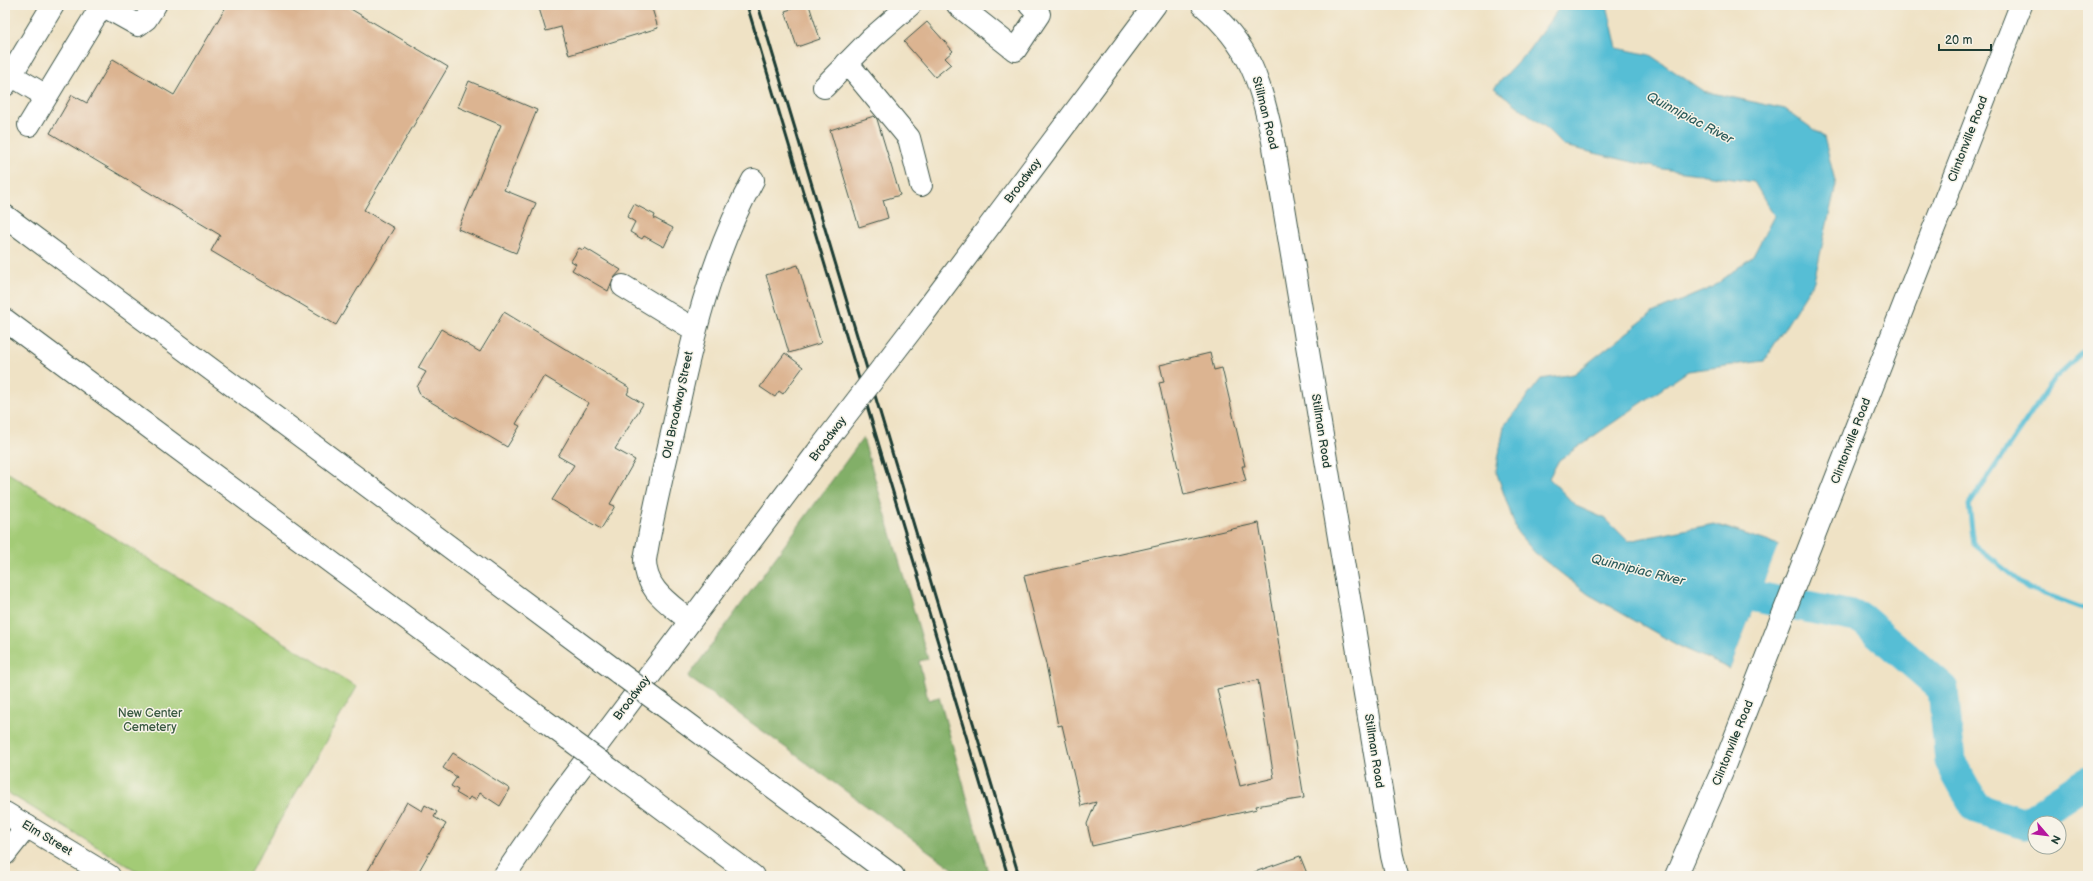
<svg xmlns="http://www.w3.org/2000/svg" width="2093" height="881" viewBox="0 0 2093 881" font-family="'Balsamiq Sans',sans-serif">
<style>
.green{fill:#a3cb76;stroke:#618455}
.forest{fill:#82af67;stroke:#50764e}
.water{fill:#57bed5;stroke:#3b7e84}
.pier{fill:#efe2c5}
.lines{fill:none;stroke-linecap:round;stroke-linejoin:round}
.stream{stroke:#57bed5;stroke-width:5}
.river{stroke:#57bed5;stroke-width:31}
.building{fill:#dcb491;fill-rule:evenodd}
.minor-casing{stroke:#3e564a;stroke-width:24}
.major-casing{stroke:#3e564a;stroke-width:24}
.highway-casing{stroke:#3e564a;stroke-width:24}
.minor{stroke:#fff;stroke-width:22}
.major{stroke:#fff;stroke-width:22}
.highway{stroke:#fff;stroke-width:22}
.rail{stroke:#1f3d34;stroke-width:3}
.major-bridge-casing{stroke:#3e564a;stroke-width:24;stroke-linecap:butt}
.highway-bridge-casing{stroke:#3e564a;stroke-width:24;stroke-linecap:butt}
.major-bridge{stroke:#fff;stroke-width:22}
.highway-bridge{stroke:#fff;stroke-width:22}
.labels{text-anchor:middle;dominant-baseline:central;stroke-width:3;stroke-linejoin:round;paint-order:stroke}
.street-label{font-size:12px;fill:#1f3d34;stroke:#f7f3e8}
.park-label{font-size:12px;fill:#395941;stroke:#f7f3e8}
.water-label{font-size:13px;font-style:italic;fill:#2d5d5c;stroke:#f7f3e8}
</style>
<rect width="100%" height="100%" fill="#f7f3e8"/>
<filter id="ink" filterUnits="userSpaceOnUse"><feTurbulence type="fractalNoise" baseFrequency=".025" numOctaves="2"/><feDisplacementMap in="SourceGraphic" scale="8" xChannelSelector="R" yChannelSelector="G"/><feConvolveMatrix kernelMatrix="1 2 1 2 8 2 1 2 1" color-interpolation-filters="sRGB"/></filter>
<filter id="wash" filterUnits="userSpaceOnUse"><feTurbulence type="fractalNoise" baseFrequency=".012" numOctaves="4" result="noise"/><feDisplacementMap in="SourceGraphic" scale="16" xChannelSelector="R" yChannelSelector="G"/><feGaussianBlur stdDeviation="0.9" result="paint"/><feColorMatrix in="noise" values="0 0 0 0 0 0 0 0 0 0 0 0 0 0 0 0 0 1.4 0 .05"/><feComposite in="paint" operator="in"/></filter>
<g filter="url(#wash)">
<rect width="100%" height="100%" fill="#efe2c5"/>
<polygon class="green" points="5,471 357,687 248,876 145,876 5,791"/>
<polygon class="forest" points="863,438 928,659 919,661 928,700 939,697 989,876 963,876 688,677"/>
<polygon class="water" points="1561,5 1607,5 1617,48 1650,55 1703,91 1785,109 1824,137 1836,185 1814,281 1764,361 1688,371 1559,460 1549,478 1576,506 1606,519 1628,541 1714,524 1779,545 1730,669 1679,646 1588,594 1536,554 1517,532 1496,471 1504,426 1541,379 1574,374 1652,313 1713,287 1753,256 1774,216 1754,182 1663,169 1564,146 1544,126 1494,88 1528,51"/>
<polygon class="pier" points="1779,543 1780,546 1732,670 1729,671"/>
<g class="lines">
<polyline class="stream" points="2088,347 2054,379 1969,505 1974,545 2028,588 2088,610"/>
<polyline class="river" points="1717,589 1861,618 1943,689 1950,761 1976,808 2024,824 2088,781"/>
</g>
<g id="blocks">
<g class="building">
<polygon points="227,5 344,5 448,67 364,210 394,228 336,325 211,251 220,235 50,133 72,95 87,103 113,59 174,95"/>
<polygon points="538,5 651,5 658,28 569,55 561,27 546,31"/>
<polygon points="804,5 809,5 820,39 797,47 785,11"/>
<polygon points="927,22 953,51 945,58 951,64 935,77 904,42"/>
<polygon points="469,81 537,110 504,190 536,203 516,253 458,229 501,125 458,107"/>
<polygon points="874,116 877,119 900,195 883,200 888,218 859,227 830,130"/>
<polygon points="634,204 655,215 654,218 673,228 664,247 644,236 642,239 630,232 635,222 627,217"/>
<polygon points="579,248 583,250 585,248 621,270 613,279 608,291 572,270 576,264 571,261"/>
<polygon points="798,265 821,343 789,353 766,275"/>
<polygon points="504,312 630,388 627,394 643,404 615,449 635,460 610,504 615,506 601,529 552,500 574,465 558,456 589,403 544,376 516,424 520,426 507,447 421,396 417,387 426,372 418,368 441,329 480,352"/>
<polygon points="785,353 803,367 783,394 779,391 775,397 760,387"/>
<polygon points="1210,353 1214,370 1222,368 1245,466 1242,466 1246,481 1184,495 1159,383 1164,382 1160,365"/>
<path d="M 1259,523 L 1304,798 L 1256,806 L 1257,809 L 1092,846 L 1087,824 L 1096,802 L 1081,806 L 1062,725 L 1058,726 L 1046,664 L 1024,576 ZM 1258,680 L 1274,778 L 1240,786 L 1217,689 Z"/>
<polygon points="453,753 510,789 500,806 480,793 476,800 470,797 468,800 456,793 458,790 451,786 457,777 443,768"/>
<polygon points="407,802 422,811 425,805 437,812 434,817 446,824 416,876 365,876"/>
<polygon points="1300,856 1308,876 1250,876 1249,874"/>
</g>
</g>
</g>
<g filter="url(#ink)">
<use href="#blocks" fill-opacity="0" stroke="#3e564a" stroke-width="1"/>
<g class="lines">
<defs>
<g id="minor">
<polyline points="102,5 138,25 146,19 155,5"/>
<polyline points="958,5 1015,50 1039,14 1030,5"/>
<path d="M 1203,5 C 1250,46 1261,82 1273,141 L 1392,856 L 1397,876"/>
<polyline points="847,63 909,138 921,185"/>
<polyline points="11,75 46,96"/>
<polyline points="5,85 53,5"/>
<polyline points="824,87 872,38 910,5"/>
<polyline points="29,125 102,5"/>
<polyline points="623,286 695,330"/>
<path d="M 690,621 C 669,603 645,590 645,560 C 652,516 663,472 673,429 C 691,343 710,258 753,180"/>
<polyline points="5,813 109,876"/>
<polyline points="5,854 27,826"/>
</g>
<g id="major">
<polyline points="922,316 1155,5"/>
<polyline points="504,876 559,796 819,450"/>
<polyline points="1676,876 1722,771 2021,5"/>
</g>
<g id="highway">
<polyline points="5,216 619,673"/>
<polyline points="5,320 569,739"/>
<polyline points="664,706 893,876"/>
<polyline points="614,772 753,876"/>
</g>
</defs>
<use href="#minor" class="minor-casing"/>
<use href="#major" class="major-casing"/>
<use href="#highway" class="highway-casing"/>
<use href="#minor" class="minor"/>
<use href="#major" class="major"/>
<use href="#highway" class="highway"/>
<g class="rail">
<polyline points="747,5 1008,876"/>
<polyline points="758,5 1019,876"/>
</g>
<defs>
<polyline id="major-bridge" points="819,450 922,316"/>
<g id="highway-bridge">
<polyline points="619,673 664,706"/>
<polyline points="569,739 614,772"/>
</g>
</defs>
<use href="#major-bridge" class="major-bridge-casing"/>
<use href="#highway-bridge" class="highway-bridge-casing"/>
<use href="#major-bridge" class="major-bridge"/>
<use href="#highway-bridge" class="highway-bridge"/>
</g>
</g>
<g class="labels">
<g class="street-label">
<text transform="translate(1265 113) rotate(76)">Stillman Road</text>
<text transform="translate(1968 139) rotate(-69)">Clintonville Road</text>
<text transform="translate(1023 181) rotate(-53)">Broadway</text>
<text transform="translate(678 405) rotate(-78)">Old Broadway Street</text>
<text transform="translate(1321 431) rotate(81)">Stillman Road</text>
<text transform="translate(828 439) rotate(-53)">Broadway</text>
<text transform="translate(1851 441) rotate(-69)">Clintonville Road</text>
<text transform="translate(632 698) rotate(-53)">Broadway</text>
<text transform="translate(1733 743) rotate(-68)">Clintonville Road</text>
<text transform="translate(1374 751) rotate(81)">Stillman Road</text>
<text transform="translate(47 838) rotate(31)">Elm Street</text>
</g>
<g class="park-label">
<text x="150" y="713">New Center<tspan x="150" dy="14">Cemetery</tspan></text>
</g>
<g class="water-label">
<text transform="translate(1690 118) rotate(28)">Quinnipiac River</text>
<text transform="translate(1638 570) rotate(14)">Quinnipiac River</text>
</g>
</g>
<rect width="2093" height="881" fill="none" stroke="#f7f3e8" stroke-width="20"/>
<g transform="translate(2047 835) rotate(118)"><circle r="19" fill="#f7f3e8" stroke="#a1aaa0"/>
<path d="M0-3L7 15L0 10L-7 15Z" fill="#b5179e"/>
<text y="-6" font-size="11" font-weight="bold" text-anchor="middle" fill="#1f3d34">N</text>
</g>
<path d="M1939 44v6h52v-6" fill="none" stroke="#1f3d34" stroke-width="2"/>
<text x="1945" y="44" font-size="12" fill="#1f3d34" stroke="#f7f3e8" stroke-width="3" paint-order="stroke">20 m</text>
</svg>
